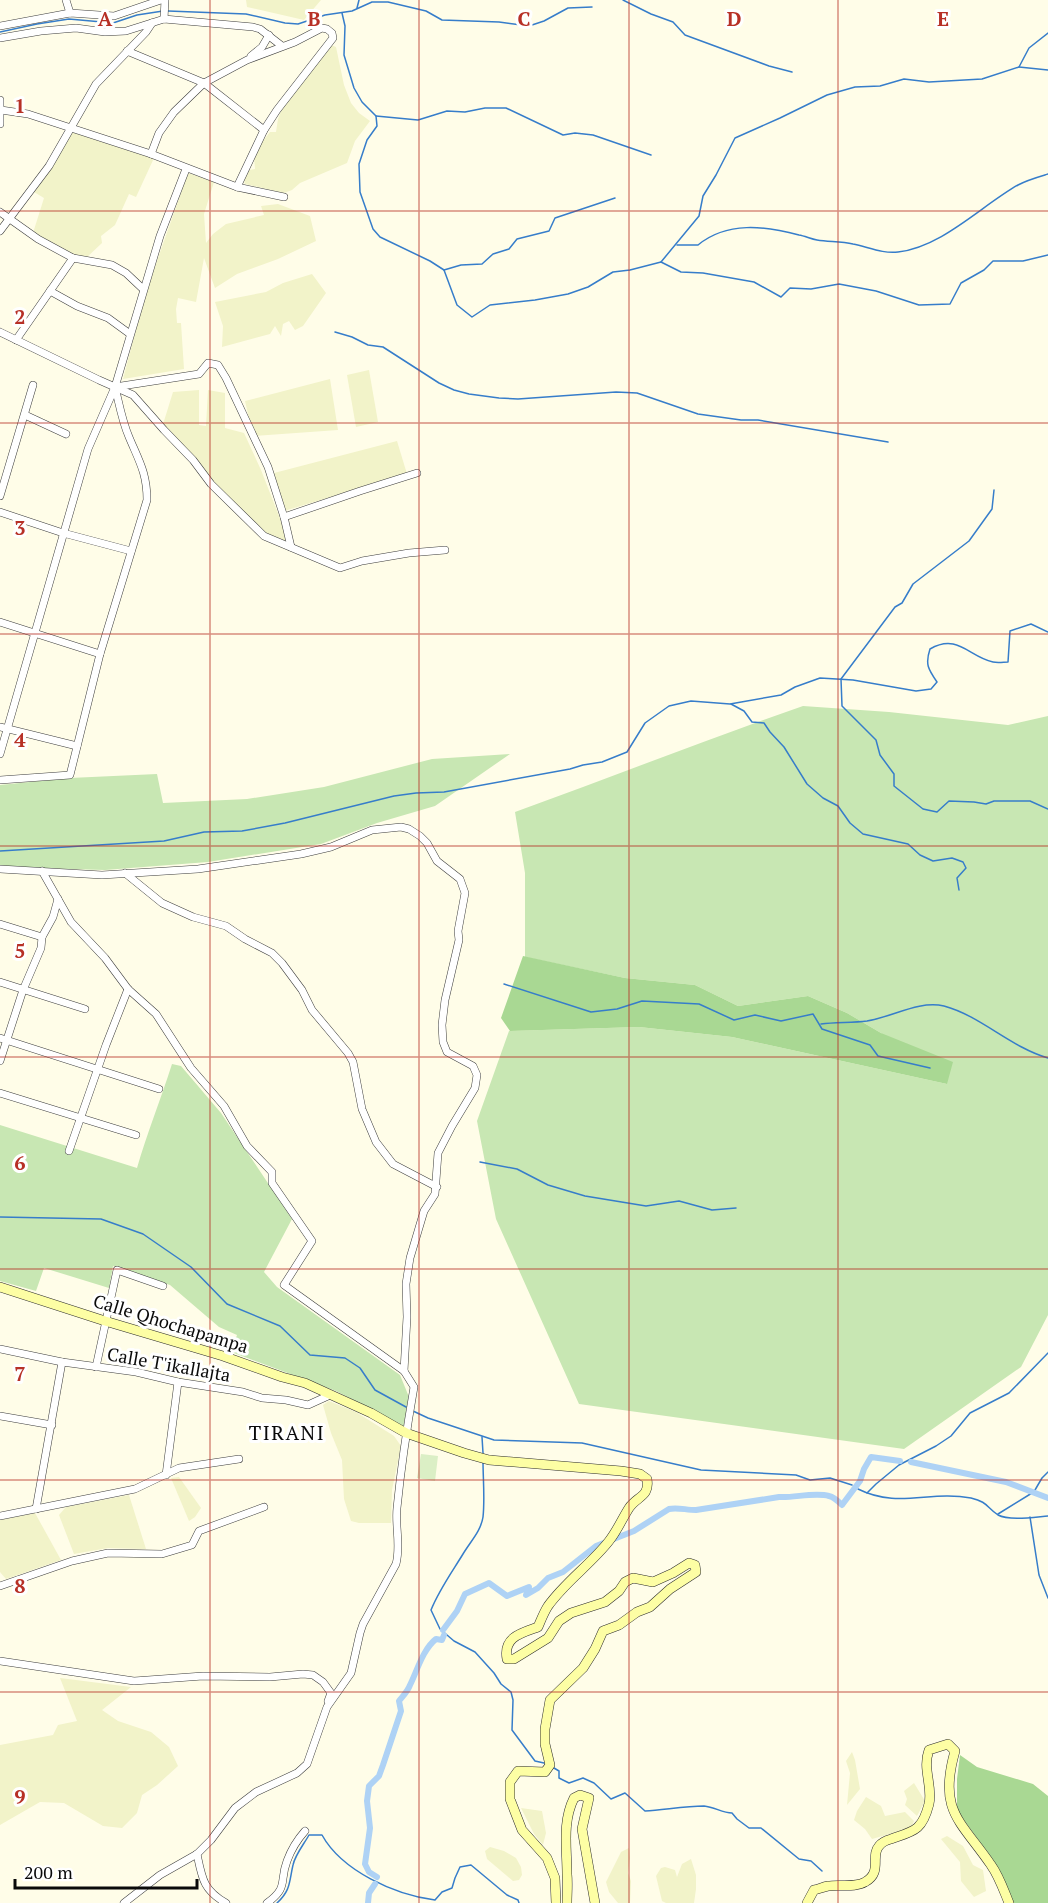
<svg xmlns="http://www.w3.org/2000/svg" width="1048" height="1903" viewBox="0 0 1048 1903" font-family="'PT Serif',serif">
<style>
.farmland{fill:#f2f3c9}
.green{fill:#c8e7b3}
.forest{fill:#a9d893}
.pitch{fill:#dbefc5}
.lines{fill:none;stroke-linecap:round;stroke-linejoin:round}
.stream{stroke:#367dca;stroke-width:1.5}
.canal{stroke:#aed2f5;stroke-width:6}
.street-casing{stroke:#3d3d3d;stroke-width:8}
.secondary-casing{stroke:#2c2c2c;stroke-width:10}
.street{stroke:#fff;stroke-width:7}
.secondary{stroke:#fdfea4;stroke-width:9}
.grid{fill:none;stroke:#b73026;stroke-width:1.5;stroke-opacity:0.55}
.labels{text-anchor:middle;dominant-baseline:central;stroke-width:6;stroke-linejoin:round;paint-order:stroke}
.street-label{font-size:18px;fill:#0a0a0a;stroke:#fff}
.neighbourhood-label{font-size:20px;letter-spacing:1.5px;fill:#0a0a0a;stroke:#fff}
.grid-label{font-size:20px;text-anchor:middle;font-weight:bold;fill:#b73026;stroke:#fff;stroke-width:6;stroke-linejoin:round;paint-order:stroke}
</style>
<rect width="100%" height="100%" fill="#fffde8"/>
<g class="farmland">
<polygon points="246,0 321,0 304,20 247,7"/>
<polygon points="331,45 336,47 344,85 351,103 359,113 370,121 355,141 347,163 300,183 292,190 284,193 245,184 244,180 249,170 255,169 254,157 259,146 270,132 276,132 278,119 283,106"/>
<polygon points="71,130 102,142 154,158 136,197 129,194 115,225 101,236 102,243 86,258 75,256 33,233 44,198 34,192 57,158"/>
<polygon points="188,173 214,182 204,214 206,243 213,234 226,224 264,215 261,206 278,204 310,216 316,241 278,259 237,274 215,288 204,258 196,302 178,298 176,309 177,323 181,323 184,369 123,379 146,292"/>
<polygon points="312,274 326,293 303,326 295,330 289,321 283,324 281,336 275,326 270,334 222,347 223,326 215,302 266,292 283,283"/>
<polygon points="369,370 378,422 356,427 347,375"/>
<polygon points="330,379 338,430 253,436 245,401"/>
<polygon points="199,390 199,425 206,426 208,390 225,393 225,428 244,433 261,470 292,549 269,537 238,510 161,427 164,421 173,392"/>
<polygon points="397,441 407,474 284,511 274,473"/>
<polygon points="329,1401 356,1412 394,1436 401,1446 392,1490 391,1523 359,1523 351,1521 344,1499 342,1460 331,1433 323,1405"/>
<polygon points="179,1477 201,1508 195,1517 189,1521 171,1478"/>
<polygon points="129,1495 146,1549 108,1548 74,1554 59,1515 66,1507"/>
<polygon points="35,1513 61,1560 6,1579 0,1572 0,1520"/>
<polygon points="60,1678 131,1687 102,1710 118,1721 151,1732 169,1747 178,1766 157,1785 142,1795 137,1813 122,1828 103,1826 64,1803 40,1802 0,1825 0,1745 53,1735 58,1725 77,1721"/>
<polygon points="852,1752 855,1760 860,1789 847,1805 850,1773 846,1761"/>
<polygon points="914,1783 925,1801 917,1816 905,1805 907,1799 904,1791"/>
<polygon points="866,1797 881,1806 885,1816 905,1812 914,1821 911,1828 872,1839 865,1829 854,1820 857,1811"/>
<polygon points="521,1808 542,1811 546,1833 543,1845 534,1834"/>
<polygon points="947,1836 963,1846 973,1865 983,1870 986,1891 974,1897 961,1881 960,1862 941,1839"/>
<polygon points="490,1847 504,1851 516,1858 521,1867 522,1875 519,1880 513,1881 487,1859 485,1851"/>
<polygon points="629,1848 630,1858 628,1873 631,1881 630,1903 618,1903 609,1892 606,1882 621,1852"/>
<polygon points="691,1859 696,1875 696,1889 694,1903 666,1903 662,1901 656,1876 661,1868 665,1867 675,1870 677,1877 682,1864"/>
</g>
<g class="green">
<path d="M 803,706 L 889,712 L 1008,725 L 1048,716 L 1048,1315 L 1021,1367 L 904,1449 L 579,1404 L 496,1219 L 477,1121 L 509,1031 L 639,1027 L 732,1037 L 947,1084 L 881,1033 L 847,1013 L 808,996 L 738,1006 L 695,985 L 625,978 L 525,957 L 525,873 L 515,812 C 611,777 706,740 803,706 Z"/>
<polygon points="510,754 435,806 377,823 321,844 208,862 105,870 0,867 0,785 70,778 157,774 163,803 247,799 324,787 432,759"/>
<path d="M 172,1064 L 181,1066 L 221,1113 L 292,1219 L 264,1272 L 277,1287 L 400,1375 L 409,1397 L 403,1429 L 367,1407 L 336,1391 L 231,1352 L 237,1335 L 219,1327 L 170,1285 L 113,1266 L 109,1288 L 44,1268 L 36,1291 L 0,1281 L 0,1125 L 137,1168 C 147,1133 161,1099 172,1064 Z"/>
</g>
<g class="forest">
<polygon points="523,956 625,978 695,985 738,1006 808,996 847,1013 881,1033 953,1062 947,1084 732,1037 639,1027 510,1031 501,1018"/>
<polygon points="960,1755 977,1767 1033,1784 1048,1796 1048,1903 1013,1903 991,1857 957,1811 957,1779"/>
</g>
<polygon class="pitch" points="421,1454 438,1456 435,1481 417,1478"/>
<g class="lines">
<g class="stream">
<polyline points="623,0 651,14 673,22 685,35 769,66 792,72"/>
<polyline points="357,8 359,0"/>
<polyline points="168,11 246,14 285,23 298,24 325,15 352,11 372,2 388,2 426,11 442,20 499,22 529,26 544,21 568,8 592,7"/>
<polyline points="342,13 345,26 344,55 354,88 362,102 376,116 377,126 367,140 359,164 360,192 373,229 380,237 430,261 444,270 457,305 472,317 490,305 535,300 568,294 588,287 613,272 630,270 661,262 681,272 703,273 754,282 781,297 790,288 811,289 839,284 876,291 919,305 950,304 961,283 984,270 993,261 1023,261 1048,255"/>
<polyline points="0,32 37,24 69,19 113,23 137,15 163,11"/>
<polyline points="1019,67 1048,70"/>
<polyline points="376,116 418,120 447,111 465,112 485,108 506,108 563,135 575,133 593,135 651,155"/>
<path d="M 677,245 L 698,245 C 727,221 765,226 799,235 C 805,236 811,239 817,240 C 829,242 841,241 853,244 C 868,247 883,254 898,252 C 942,247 981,206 1018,185 C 1027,180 1038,177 1048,174"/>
<polyline points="661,262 699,216 703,196 716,175 735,138 780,118 827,95 855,87 880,86 904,79 929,82 982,79 1019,67 1029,48 1048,33"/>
<polyline points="444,270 461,265 482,264 493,254 509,249 517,239 549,231 555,218 615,198"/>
<polyline points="335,332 352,337 368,345 383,347 439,383 454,390 469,394 499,398 518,399 616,392 637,393 698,414 741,420 758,420 888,442"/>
<polyline points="994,490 992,509 969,541 913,584 902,603 895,607 841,679 842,706 876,740 880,755 894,774 894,786 923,809 937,812 949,801 974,802 986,804 994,801 1030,801 1048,809"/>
<polyline points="731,704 744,711 752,722 764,723 770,732 784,747 807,784 823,798 838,806 850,823 863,834 908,844 920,855 933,861 952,858 963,862 966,868 957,878 959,890"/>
<path d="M 0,851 L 164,841 L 204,832 L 242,831 L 285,823 L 394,796 L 416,793 L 444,792 L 570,769 L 583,765 L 602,762 L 627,752 L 645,723 L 669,706 L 691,701 L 730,704 L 781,695 L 795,687 L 820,678 L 853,680 L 916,691 L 931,689 L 937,682 C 928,669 925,664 930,649 C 958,633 969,657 993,662 C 998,663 1004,662 1008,662 L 1010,631 L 1031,624 L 1048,632"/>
<polyline points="504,984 591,1012 617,1009 642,1001 699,1004 734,1020 755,1015 781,1021 813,1014 822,1029 870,1045 878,1056 930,1068"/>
<path d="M 821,1024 C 836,1022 852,1023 867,1021 C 892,1017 919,1000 944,1006 C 981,1016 1010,1047 1048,1058"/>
<polyline points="480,1162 517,1169 548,1185 585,1196 646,1206 679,1201 712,1210 736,1208"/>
<polyline points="0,1217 101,1219 143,1234 191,1267 227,1304 280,1326 310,1355 345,1358 360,1368 375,1390 406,1407"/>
<polyline points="413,1411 428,1418 494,1440 582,1443 701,1470 796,1475 810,1480 830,1478 852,1485"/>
<polyline points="482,1437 483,1453"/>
<path d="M 483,1461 C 483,1479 485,1499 483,1517 C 481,1531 470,1542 463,1554 C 452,1572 439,1590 431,1610 L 440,1629 L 454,1641 L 475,1652 L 494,1673 L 501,1684 L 511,1692 L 513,1700 L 512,1730 L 535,1761 L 544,1763"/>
<path d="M 858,1489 C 898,1509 930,1490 971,1498 C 988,1502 986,1507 998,1515 C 1009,1521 1035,1517 1048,1516"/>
<polyline points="1035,1490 1042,1478 1048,1472"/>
<polyline points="867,1493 876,1484 899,1465 936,1446 951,1436 970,1413 1009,1393 1048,1353"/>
<polyline points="998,1514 1032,1493"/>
<polyline points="1030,1517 1039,1575 1048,1598"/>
<path d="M 554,1768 L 559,1771 L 559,1778 L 569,1783 L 583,1778 L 594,1783 L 611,1799 L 625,1793 L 645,1811 C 664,1810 684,1806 704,1806 C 715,1807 722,1813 732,1813 L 737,1819 L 749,1828 L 761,1828 L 799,1859 L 811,1861 L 822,1871"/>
<path d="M 277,1903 C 291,1890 289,1882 293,1865 C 295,1855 304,1844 309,1835 L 322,1835 C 342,1871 395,1895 435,1900 L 442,1892 L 452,1888 L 455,1878 L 460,1867 L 471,1865 L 507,1895 L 518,1900 L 519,1903"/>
</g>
<g class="canal">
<polyline points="911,1462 1006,1482 1048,1498"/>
<path d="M 443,1630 L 457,1611 L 465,1594 L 489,1583 L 507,1596 L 529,1587 L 526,1595 L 538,1588 L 548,1578 L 563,1572 L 596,1546 L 634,1531 L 669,1509 C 677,1507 686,1510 696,1510 L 779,1497 C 794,1498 815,1492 829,1496 C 834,1497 839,1502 842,1505 L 860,1481 L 864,1469 L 871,1457 L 900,1461"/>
<path d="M 377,1877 L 369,1872 L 365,1864 L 370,1828 L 367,1801 L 369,1786 L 379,1776 L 383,1765 L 401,1711 L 399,1701 C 403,1696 408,1691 410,1685 C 417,1671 423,1649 436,1639 L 442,1640 L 444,1635"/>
<polyline points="368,1903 369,1893 375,1884"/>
</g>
<defs>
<g id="street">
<polyline points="66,0 70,13"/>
<polyline points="164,19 165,0"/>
<polyline points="0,26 70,13 114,16 161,0"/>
<polyline points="0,38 41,31 76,28 105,32 126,31 164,19 253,27 260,29 282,46"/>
<polyline points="127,51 204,83 264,130"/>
<polyline points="251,56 262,47 269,35"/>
<polyline points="0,100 0,124"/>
<polyline points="1,110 28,114 151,154 237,187 284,197"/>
<polyline points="151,154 159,133 174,112 204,83 247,60 295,42 322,28 327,29 332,33 333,38 277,110 264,130 237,187"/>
<polyline points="0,212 38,239 73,258 112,265 126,273 143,289"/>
<polyline points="0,231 49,166 96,84 146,32 152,23"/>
<polyline points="50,291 77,306 108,318 130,334"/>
<polyline points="0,332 99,380 133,395 164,430 193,460 211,484 264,536 340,568 362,561 409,553 445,550"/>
<polyline points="16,340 73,258"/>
<polyline points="115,387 199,374 208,363 218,365 226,378 268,467 284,517 291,547"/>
<polyline points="25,415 66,434"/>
<polyline points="0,496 33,385"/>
<polyline points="0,512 63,533 131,551"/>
<polyline points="284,517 360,491 417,473"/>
<polyline points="0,622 100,654"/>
<polyline points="0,727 77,746"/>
<polyline points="0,754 88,449 115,387 160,236 186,169"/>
<path d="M 0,780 L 70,775 L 100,654 L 147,500 C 147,473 139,461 129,437 C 122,421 119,403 115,387"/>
<path d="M 0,869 L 102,875 L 198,869 L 301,854 L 331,847 L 372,830 L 401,827 L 409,829 L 420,836 L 427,843 L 437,861 L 460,879 L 465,893 L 458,931 L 459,940 L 445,1000 L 442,1025 L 443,1042 L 447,1052 L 473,1066 L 477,1075 L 475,1088 L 452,1126 L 438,1153 L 435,1194 L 424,1211 L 410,1258 L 406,1284 L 407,1317 L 404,1371 L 414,1387 C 407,1427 401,1468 397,1508 C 395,1526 401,1546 396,1564 L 363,1624 L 360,1633 L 351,1673 L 327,1707 L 307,1764 L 297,1773 L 256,1792 L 235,1808 L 211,1840 L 197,1854 L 160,1875 L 124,1903"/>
<polyline points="42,871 71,922 105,958 128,989 156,1014 191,1068 224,1106 247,1146 272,1172 272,1183 312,1241 284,1285 404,1371"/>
<polyline points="125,873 162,903 193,917 226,926 245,939 272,953 282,963 302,990 312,1010 348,1053 353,1062 362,1109 376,1142 393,1164 437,1187"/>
<polyline points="0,924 42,937"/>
<polyline points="0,982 85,1009"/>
<polyline points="0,1038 159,1089"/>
<polyline points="0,1061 23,990 41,948 42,937 53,917 58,899"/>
<polyline points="0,1093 136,1135"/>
<polyline points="69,1151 106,1045 128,989"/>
<polyline points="0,1349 62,1362 136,1372 178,1382 243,1392 262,1398 286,1400 308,1405 330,1395"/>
<polyline points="96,1367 117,1270 163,1286"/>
<polyline points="0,1416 52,1425"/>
<polyline points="166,1475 178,1382"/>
<polyline points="36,1509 62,1362"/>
<polyline points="0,1516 135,1489 179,1468 239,1459"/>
<polyline points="0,1586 72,1561 108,1553 162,1554 192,1545 199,1531 264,1507"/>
<polyline points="0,1661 134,1681 203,1676 270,1677 303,1674 313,1675 323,1682 331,1693 328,1701"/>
<path d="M 197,1854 C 202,1878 203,1890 226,1903"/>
<path d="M 267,1903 C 289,1887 279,1882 287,1861 C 291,1850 297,1840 305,1831"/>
</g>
<g id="secondary">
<path d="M 0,1287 L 105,1321 L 223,1356 L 282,1377 L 305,1383 L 371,1413 L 406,1433 L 464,1453 L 489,1460 L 621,1471 L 640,1474 L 647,1479 C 650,1497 637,1496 629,1508 C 622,1519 617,1531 609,1541 C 591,1564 565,1582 548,1606 C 544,1612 541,1620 538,1627 C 521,1633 503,1637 507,1659 L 514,1659 L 548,1638 L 559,1621 L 571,1613 L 605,1602 L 619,1591 L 625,1582 L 633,1578 L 653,1582 L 673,1573 L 689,1563 L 695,1565 L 696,1572 L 670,1589 L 650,1607 L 637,1612 L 619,1625 L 603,1631 L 595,1649 L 583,1668 L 550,1700 L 545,1729 L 545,1744 L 550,1765 L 545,1772 L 518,1771 L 510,1782 L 510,1799 L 522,1830 L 547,1858 L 555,1878 L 556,1903"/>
<path d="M 567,1903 C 567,1893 568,1884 567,1874 C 567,1848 562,1822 574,1798 L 580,1795 L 589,1798 L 582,1829 L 595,1903"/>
<path d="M 807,1903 L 814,1890 C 819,1889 823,1887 828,1886 C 839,1884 855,1888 865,1882 C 883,1872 870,1856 879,1846 C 882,1842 887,1840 891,1839 C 914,1831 922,1831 929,1804 C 933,1786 922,1769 929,1750 L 948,1744 L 955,1751 C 938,1811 960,1820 991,1865 C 999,1876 1004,1891 1009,1903"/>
</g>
</defs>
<use href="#street" class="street-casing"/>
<use href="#secondary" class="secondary-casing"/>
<use href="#street" class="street"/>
<use href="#secondary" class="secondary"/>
</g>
<path class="grid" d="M 210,0 L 210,1903M 419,0 L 419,1903M 629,0 L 629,1903M 838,0 L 838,1903M 0,211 L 1048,211M 0,423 L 1048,423M 0,634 L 1048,634M 0,846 L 1048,846M 0,1057 L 1048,1057M 0,1269 L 1048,1269M 0,1480 L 1048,1480M 0,1692 L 1048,1692"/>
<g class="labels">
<g class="street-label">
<text transform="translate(171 1323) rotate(17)">Calle Qhochapampa</text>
<text transform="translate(169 1364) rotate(10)">Calle T'ikallajta</text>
</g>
<g class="neighbourhood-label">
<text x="287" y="1432">TIRANI</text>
</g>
</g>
<g class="grid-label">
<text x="105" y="26">A</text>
<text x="314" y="26">B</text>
<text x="524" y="26">C</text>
<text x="734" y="26">D</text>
<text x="943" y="26">E</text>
<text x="20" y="113">1</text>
<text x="20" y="324">2</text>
<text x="20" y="535">3</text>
<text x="20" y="747">4</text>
<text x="20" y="958">5</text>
<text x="20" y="1170">6</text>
<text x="20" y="1381">7</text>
<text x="20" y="1593">8</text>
<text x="20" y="1804">9</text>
</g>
<path d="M15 1879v9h182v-9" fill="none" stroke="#0a0a0a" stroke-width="3"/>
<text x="24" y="1879" font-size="18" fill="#0a0a0a" stroke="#ffffff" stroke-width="4.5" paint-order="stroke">200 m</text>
</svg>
